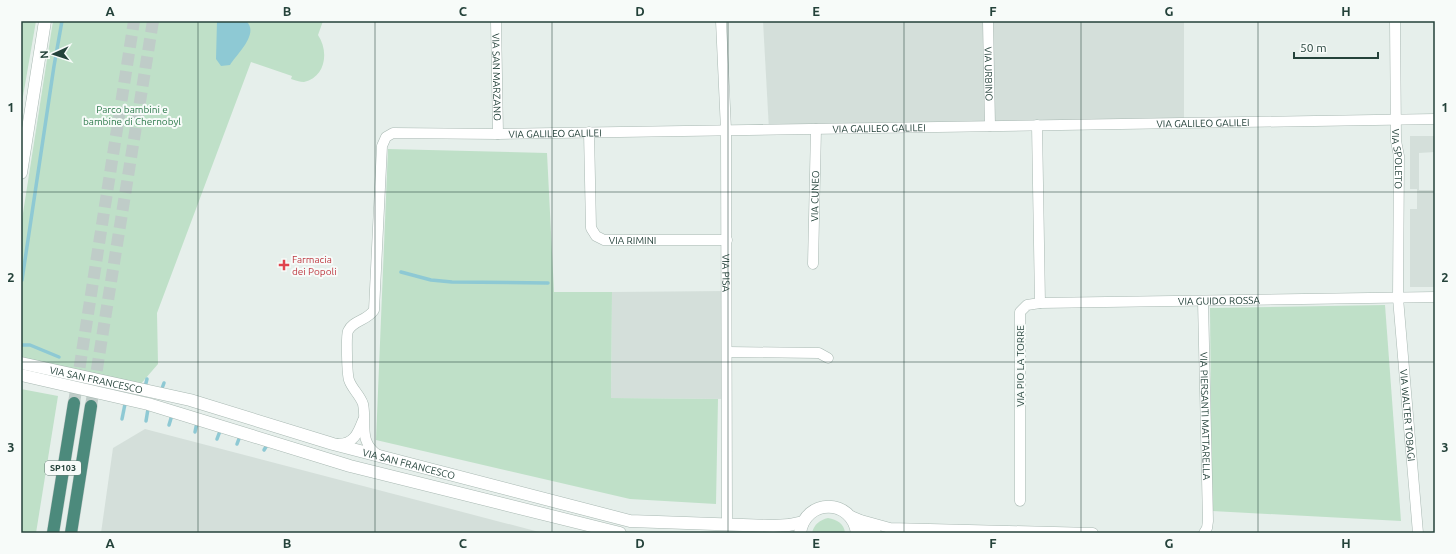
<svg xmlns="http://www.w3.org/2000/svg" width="1456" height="554" viewBox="0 0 1456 554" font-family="Ubuntu,sans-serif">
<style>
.built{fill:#d4dfda}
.green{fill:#bfe0c8}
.water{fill:#8ec9d4}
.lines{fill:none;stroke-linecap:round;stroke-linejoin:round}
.stream{stroke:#8ec9d4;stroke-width:3.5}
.trunk-tunnel{stroke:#bfccc8;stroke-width:12;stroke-dasharray:12 6;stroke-linecap:butt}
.minor-casing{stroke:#a8b8b2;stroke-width:11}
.tertiary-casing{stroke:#a8b8b2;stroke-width:13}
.trunk-casing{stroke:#c2cac8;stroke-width:13}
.minor{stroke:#fff;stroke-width:10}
.tertiary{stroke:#fff;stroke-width:12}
.trunk{stroke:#4c8a7c;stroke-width:12}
.grid{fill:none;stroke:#24423a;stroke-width:1;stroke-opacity:0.55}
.health-dot{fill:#e0444e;stroke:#f7fbf9;stroke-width:1.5}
.labels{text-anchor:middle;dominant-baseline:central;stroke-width:4;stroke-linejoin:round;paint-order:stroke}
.shield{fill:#f7fbf9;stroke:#637a73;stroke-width:1}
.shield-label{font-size:9px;font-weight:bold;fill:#24423a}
.street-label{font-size:10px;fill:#24423a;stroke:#f7fbf9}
.park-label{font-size:10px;fill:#2d7a4b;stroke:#f7fbf9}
.health-label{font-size:10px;fill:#be3a42;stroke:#f7fbf9;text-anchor:start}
.neatline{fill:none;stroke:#24423a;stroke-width:1.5}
.grid-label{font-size:13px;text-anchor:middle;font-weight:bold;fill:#24423a}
</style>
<rect width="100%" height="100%" fill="#e6efeb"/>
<g class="built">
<polygon points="763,21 1184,21 1184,123 769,130"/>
<polygon points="1410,136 1435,136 1435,152 1419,153 1419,190 1435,190 1435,287 1410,287 1410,209 1417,209 1417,189 1410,189"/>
<polygon points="728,291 727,399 611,398 612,292"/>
<polygon points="145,429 543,533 101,533 113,448"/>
</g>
<g class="green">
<polygon points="21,21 36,21 21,108"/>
<path d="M 53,21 L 323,21 L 318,35 C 329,51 326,77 304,82 C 300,82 295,80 291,79 L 292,76 L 251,62 L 157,313 L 158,364 L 139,386 L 21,360 L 21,226 Z"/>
<polygon points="388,149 547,153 554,292 612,292 611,398 718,399 716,504 630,499 376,440"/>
<polygon points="1385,305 1401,521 1212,511 1210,308"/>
<polygon points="21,389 58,396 36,533 21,533"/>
<path d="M 828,518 C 837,520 844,523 845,533 L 812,533 C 814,524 820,520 828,518 Z"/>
</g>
<path class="water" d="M 217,21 L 246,21 C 260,33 237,54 230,65 L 221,66 L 216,59 Z"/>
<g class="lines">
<g class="stream">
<polyline points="401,272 431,280 452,282 548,283"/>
<polyline points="22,280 54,66 62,21"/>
<polyline points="21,345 30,345 59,357"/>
<polyline points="145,387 147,379"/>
<polyline points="161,391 164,383"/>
<polyline points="122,419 125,404"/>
<polyline points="146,421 148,409"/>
<polyline points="169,425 172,415"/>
<polyline points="195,432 197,422"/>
<polyline points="217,439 220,431"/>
<polyline points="237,444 240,436"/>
<polyline points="264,450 267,445"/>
</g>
<g class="trunk-tunnel">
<polyline points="74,403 134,21"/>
<polyline points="91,406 153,21"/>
</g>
<defs>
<g id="minor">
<path id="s1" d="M 496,21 L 498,134"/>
<path id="s2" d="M 721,21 L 726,130 L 727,525"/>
<path id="s3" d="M 988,21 L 990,126"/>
<path id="s4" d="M 1395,21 L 1396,141 L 1399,156 L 1398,298 L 1418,533"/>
<polyline points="1037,125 1040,303"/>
<path id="s5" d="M 589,132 L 591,228 L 596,236 L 604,240 L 727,240"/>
<path id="s6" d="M 813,264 L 816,129"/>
<path id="s7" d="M 1203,301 L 1208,521 L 1207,528 L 1204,533"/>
<polyline points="728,352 819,353 828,358"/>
<path d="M 338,444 C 354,444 358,433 363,420"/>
<path id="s8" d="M 378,455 C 358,442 367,423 363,404 C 360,395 352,389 349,380 C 347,374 346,336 348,331 C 353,320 367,321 374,310 L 382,146 L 386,137 L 393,133 L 498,134 L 1435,119"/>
<path id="s9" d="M 1020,501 L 1020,312 L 1027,305 L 1040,303 L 1435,297"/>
<polyline points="849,515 861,520 890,528 1093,533"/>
</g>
<g id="tertiary">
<polyline points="21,173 45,21"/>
<path id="s10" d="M 21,363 L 190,400 L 333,444 L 630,521 L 773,526 L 789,525 L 803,522"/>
<polyline points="21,375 148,404 350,466 620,533"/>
<polyline points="856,525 875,533"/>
<path d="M 800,533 C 805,498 852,498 857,533"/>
</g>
<g id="trunk">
<polyline points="53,533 74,403"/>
<polyline points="71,533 91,406"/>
</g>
</defs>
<use href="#minor" class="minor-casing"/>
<use href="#tertiary" class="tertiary-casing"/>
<use href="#trunk" class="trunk-casing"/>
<use href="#minor" class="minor"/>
<use href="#tertiary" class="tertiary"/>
<use href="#trunk" class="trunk"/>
</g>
<path class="grid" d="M 198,21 L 198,533M 375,21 L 375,533M 552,21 L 552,533M 728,21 L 728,533M 904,21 L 904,533M 1081,21 L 1081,533M 1258,21 L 1258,533M 21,192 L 1435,192M 21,362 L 1435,362"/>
<path class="health-dot" d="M282 259h4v4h4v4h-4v4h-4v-4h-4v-4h4z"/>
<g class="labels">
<rect class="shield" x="45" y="461" width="36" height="14" rx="3"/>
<g class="shield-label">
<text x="63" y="468">SP103</text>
</g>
<g class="street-label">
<text stroke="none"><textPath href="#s3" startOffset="53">VIA URBINO</textPath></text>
<text stroke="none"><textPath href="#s1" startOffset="56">VIA SAN MARZANO</textPath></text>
<text stroke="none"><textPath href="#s8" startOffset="1159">VIA GALILEO GALILEI</textPath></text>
<text stroke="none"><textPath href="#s8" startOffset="835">VIA GALILEO GALILEI</textPath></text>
<text stroke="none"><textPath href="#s8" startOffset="511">VIA GALILEO GALILEI</textPath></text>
<text stroke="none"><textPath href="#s4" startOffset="138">VIA SPOLETO</textPath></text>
<text stroke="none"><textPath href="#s6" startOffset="68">VIA CUNEO</textPath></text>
<text stroke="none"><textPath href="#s5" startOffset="143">VIA RIMINI</textPath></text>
<text stroke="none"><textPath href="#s2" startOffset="252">VIA PISA</textPath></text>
<text stroke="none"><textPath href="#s9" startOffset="391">VIA GUIDO ROSSA</textPath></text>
<text transform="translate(1020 366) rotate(-90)">VIA PIO LA TORRE</text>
<text stroke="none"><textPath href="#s10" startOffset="77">VIA SAN FRANCESCO</textPath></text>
<text stroke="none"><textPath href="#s4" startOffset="395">VIA WALTER TOBAGI</textPath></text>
<text stroke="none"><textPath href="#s7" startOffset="115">VIA PIERSANTI MATTARELLA</textPath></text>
<text stroke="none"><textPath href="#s10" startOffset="401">VIA SAN FRANCESCO</textPath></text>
</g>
<g class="park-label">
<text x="132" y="109">Parco bambini e<tspan x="132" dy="12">bambine di Chernobyl</tspan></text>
</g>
<g class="health-label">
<text x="292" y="259">Farmacia<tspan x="292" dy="12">dei Popoli</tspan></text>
</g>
</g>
<rect width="1456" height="554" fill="none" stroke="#f7fbf9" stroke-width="44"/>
<g transform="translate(54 54) rotate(267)" stroke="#f7fbf9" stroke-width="3" paint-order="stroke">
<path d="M0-3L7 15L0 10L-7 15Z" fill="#24423a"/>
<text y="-6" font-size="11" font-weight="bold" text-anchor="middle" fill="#24423a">N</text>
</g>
<path d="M1294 52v6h84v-6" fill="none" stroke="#24423a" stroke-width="2"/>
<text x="1300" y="52" font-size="12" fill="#24423a" stroke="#f7fbf9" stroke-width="3" paint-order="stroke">50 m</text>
<rect x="22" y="22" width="1412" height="510" class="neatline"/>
<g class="grid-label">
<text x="110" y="16">A</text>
<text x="287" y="16">B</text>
<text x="463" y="16">C</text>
<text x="640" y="16">D</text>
<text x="816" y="16">E</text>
<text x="993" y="16">F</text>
<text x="1169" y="16">G</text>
<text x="1346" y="16">H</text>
<text x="11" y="112">1</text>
<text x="1445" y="112">1</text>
<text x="11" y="282">2</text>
<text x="1445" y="282">2</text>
<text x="11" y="452">3</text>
<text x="1445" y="452">3</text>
<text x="110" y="548">A</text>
<text x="287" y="548">B</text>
<text x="463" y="548">C</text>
<text x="640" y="548">D</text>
<text x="816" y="548">E</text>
<text x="993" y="548">F</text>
<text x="1169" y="548">G</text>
<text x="1346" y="548">H</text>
</g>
</svg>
